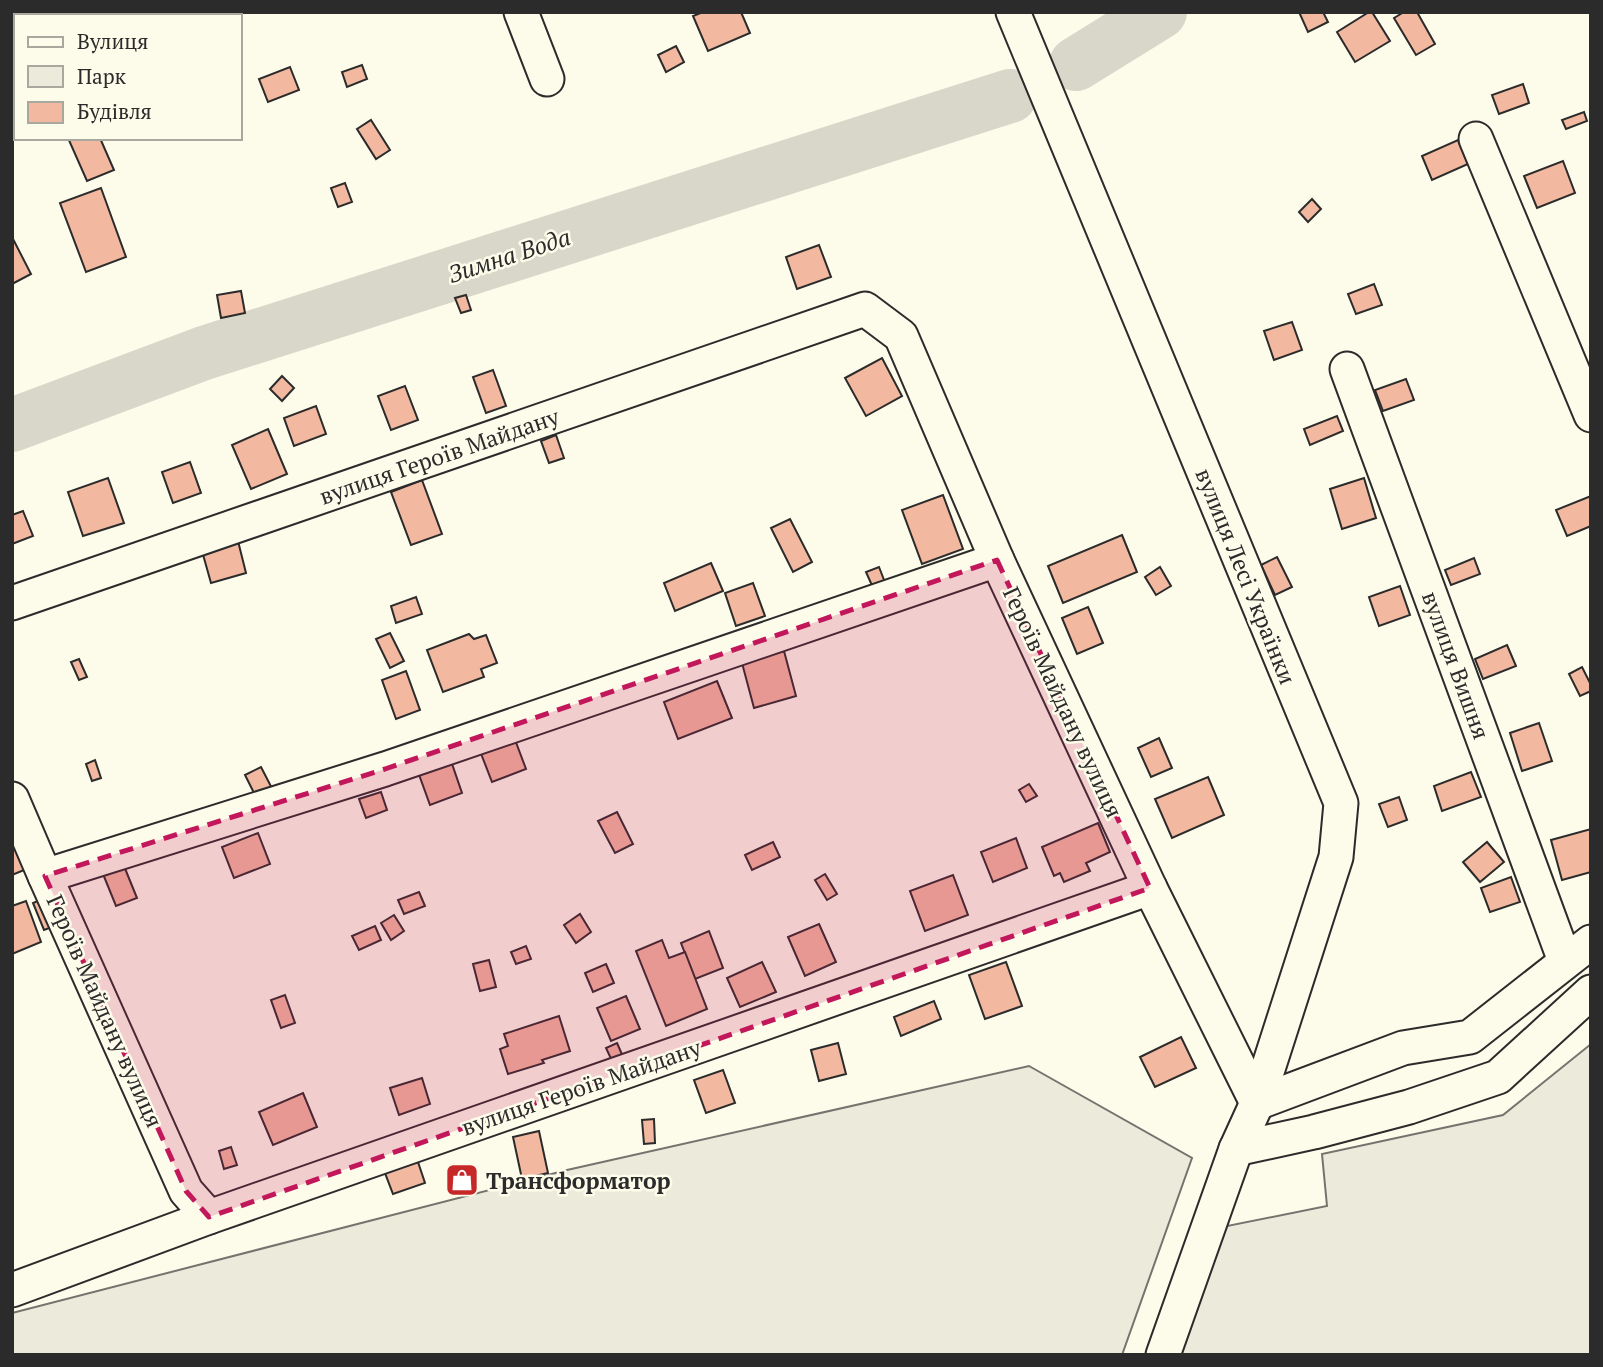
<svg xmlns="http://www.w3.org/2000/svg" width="1603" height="1367" viewBox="0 0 1603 1367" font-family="'PT Serif',serif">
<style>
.green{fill:#ecebdb;stroke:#74746e;stroke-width:2}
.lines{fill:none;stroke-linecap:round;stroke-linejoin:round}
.river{stroke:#d8d7c9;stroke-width:54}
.building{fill:#f2b8a0;stroke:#2b2b2b;stroke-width:2}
.minor-casing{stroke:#2b2b2b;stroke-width:37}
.minor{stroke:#fdfbea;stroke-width:33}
.marked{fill:#c2185b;fill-opacity:0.2;stroke:#c2185b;stroke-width:5;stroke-dasharray:14 9;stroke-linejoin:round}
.labels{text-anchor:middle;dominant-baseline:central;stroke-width:5;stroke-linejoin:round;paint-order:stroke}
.street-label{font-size:23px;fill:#2b2b2b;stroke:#fdfbea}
.poi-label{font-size:23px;font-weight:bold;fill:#2b2b2b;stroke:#fdfbea;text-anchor:start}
.water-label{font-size:24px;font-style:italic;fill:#2b2b2b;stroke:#fdfbea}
</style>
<rect width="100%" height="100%" fill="#fdfbea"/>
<g class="green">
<polygon points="1591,1044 1591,1355 1166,1355 1207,1230 1327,1206 1322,1154 1503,1115"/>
<polygon points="1029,1066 1192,1158 1122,1355 12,1355 12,1313 567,1170"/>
</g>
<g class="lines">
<g class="river">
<polyline points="1076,64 1160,12"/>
<polyline points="12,425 204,353 1010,96"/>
</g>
</g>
<g class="building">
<polygon points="703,12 741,12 750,33 708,51 693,16"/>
<polygon points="1299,12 1323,12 1328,22 1308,32"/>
<polygon points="1369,12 1372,12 1390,41 1355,62 1337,32"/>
<polygon points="1404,12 1417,12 1435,44 1416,55 1394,18"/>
<polygon points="676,46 684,62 666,72 658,55"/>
<polygon points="362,65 367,79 347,87 342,72"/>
<polygon points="290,67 299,90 268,102 259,79"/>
<polygon points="1523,84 1529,103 1499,114 1492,95"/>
<polygon points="1584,112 1587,121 1566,129 1562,120"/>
<polygon points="371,120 390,150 376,159 357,129"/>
<polygon points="68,138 100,138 114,170 87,181"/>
<polygon points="1458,140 1468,164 1432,180 1422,156"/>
<polygon points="1563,161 1575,193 1537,208 1524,176"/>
<polygon points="345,183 352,202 338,207 331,188"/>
<polygon points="101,188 126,257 86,272 60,203"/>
<polygon points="1312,199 1321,209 1308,222 1299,212"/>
<polygon points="12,237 31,274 12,284"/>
<polygon points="819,245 831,277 797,289 786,257"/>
<polygon points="1374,284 1382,305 1356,314 1348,294"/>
<polygon points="241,291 245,313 221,318 217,295"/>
<polygon points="466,295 471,310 461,313 455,298"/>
<polygon points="1292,322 1302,350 1274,360 1264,331"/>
<polygon points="882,358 902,396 866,416 845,378"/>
<polygon points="493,370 506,406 486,413 473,377"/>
<polygon points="282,376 294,388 282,401 270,389"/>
<polygon points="1406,379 1414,400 1383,411 1375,390"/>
<polygon points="405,386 418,420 391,430 378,396"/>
<polygon points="316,406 326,434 294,446 284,418"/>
<polygon points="1337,416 1343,431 1310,445 1304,429"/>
<polygon points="268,429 287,474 251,489 232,445"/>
<polygon points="556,435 564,458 549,463 541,441"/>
<polygon points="190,462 201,493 173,503 162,472"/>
<polygon points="108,478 124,523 83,536 68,492"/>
<polygon points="1364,478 1376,518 1342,529 1330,489"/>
<polygon points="422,480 442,534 411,545 391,492"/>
<polygon points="943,495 963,549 922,564 902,510"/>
<polygon points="1591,496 1591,526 1567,536 1556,510"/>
<polygon points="23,511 33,536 12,544 12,515"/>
<polygon points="790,519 812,562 793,572 771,528"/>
<polygon points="1122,535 1137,572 1063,603 1048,566"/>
<polygon points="238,541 246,573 211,583 202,551"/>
<polygon points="1277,557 1292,587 1275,595 1261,565"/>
<polygon points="1474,558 1480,574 1451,585 1445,570"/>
<polygon points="711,563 723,591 675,611 664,583"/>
<polygon points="879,567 886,585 874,590 866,572"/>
<polygon points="1160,567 1171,586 1156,595 1145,577"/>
<polygon points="753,583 765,616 736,626 725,593"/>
<polygon points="1400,586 1410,615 1379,626 1369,597"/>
<polygon points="416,597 422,614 396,623 391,606"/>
<polygon points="1088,607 1103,643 1077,654 1062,618"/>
<polygon points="390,633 404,661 390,668 376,639"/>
<polygon points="469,634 474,639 486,635 497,663 481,669 484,677 443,692 427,650"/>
<polygon points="1507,645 1516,666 1483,679 1475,659"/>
<polygon points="784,651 796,696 754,708 742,663"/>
<polygon points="79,659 87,677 79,680 71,662"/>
<polygon points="1582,667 1591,685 1591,691 1580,696 1569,674"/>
<polygon points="406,671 420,710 396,719 382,680"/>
<polygon points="717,681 732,718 678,739 664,702"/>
<polygon points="1539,723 1552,761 1522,771 1510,733"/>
<polygon points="514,737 526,769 492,782 480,751"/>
<polygon points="1159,738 1172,768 1151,777 1138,748"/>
<polygon points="450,758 462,793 430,805 417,769"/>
<polygon points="95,760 101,778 92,781 86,764"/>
<polygon points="261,767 277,798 261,807 245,775"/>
<polygon points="1471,772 1481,797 1442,811 1434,786"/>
<polygon points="1208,777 1224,815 1172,838 1155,799"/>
<polygon points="1029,784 1037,796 1026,802 1019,790"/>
<polygon points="381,792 387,810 366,818 359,799"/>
<polygon points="1399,797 1407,820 1388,827 1379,804"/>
<polygon points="617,812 633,844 615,853 598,821"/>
<polygon points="1098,823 1110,852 1086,863 1090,871 1064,882 1060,873 1054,876 1042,847"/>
<polygon points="1591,829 1591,872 1562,880 1551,840"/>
<polygon points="258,833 270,864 234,878 222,847"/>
<polygon points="12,834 29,868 12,875"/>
<polygon points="1016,838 1027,868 993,882 981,852"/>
<polygon points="773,842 780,857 752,870 745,855"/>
<polygon points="1487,842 1504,862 1480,882 1463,862"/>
<polygon points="124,866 137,898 116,906 103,874"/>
<polygon points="825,874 837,894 827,900 815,880"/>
<polygon points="953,875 968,915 925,931 910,891"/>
<polygon points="1511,877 1520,902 1490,912 1481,888"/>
<polygon points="419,892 425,906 404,914 398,900"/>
<polygon points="45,898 55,926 44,930 33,903"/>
<polygon points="26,901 41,942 12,954 12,906"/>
<polygon points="580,914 591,932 576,943 564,925"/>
<polygon points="394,915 404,931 391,940 381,923"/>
<polygon points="819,924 836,962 805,976 788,937"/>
<polygon points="375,926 381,940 359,950 352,936"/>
<polygon points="709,931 723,968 695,979 681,943"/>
<polygon points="662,940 669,958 685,952 707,1009 666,1026 636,951"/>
<polygon points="526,946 531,959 516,964 511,952"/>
<polygon points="489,960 496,987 480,991 473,964"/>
<polygon points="762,962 776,992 740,1007 727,978"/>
<polygon points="1006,962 1022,1006 985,1019 969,975"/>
<polygon points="606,964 614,983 593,992 585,973"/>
<polygon points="285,995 295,1023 281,1028 271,1000"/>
<polygon points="626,996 640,1029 611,1041 597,1008"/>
<polygon points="934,1001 941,1019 901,1036 894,1017"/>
<polygon points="559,1016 570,1051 542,1060 544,1063 508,1074 500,1049 508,1046 504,1034"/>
<polygon points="1181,1037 1196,1068 1155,1087 1140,1057"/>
<polygon points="617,1043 624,1059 613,1063 606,1048"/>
<polygon points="838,1043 846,1074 819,1081 811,1050"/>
<polygon points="723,1070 735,1103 706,1113 694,1080"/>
<polygon points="422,1078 430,1104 399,1115 390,1088"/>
<polygon points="303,1093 317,1127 273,1145 259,1112"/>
<polygon points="654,1119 655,1143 644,1144 642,1120"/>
<polygon points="539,1131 548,1173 522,1179 513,1137"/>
<polygon points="231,1147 237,1165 224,1169 219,1151"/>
<polygon points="418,1162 425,1183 393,1194 385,1173"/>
</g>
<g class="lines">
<defs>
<g id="minor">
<polyline points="521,12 547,79"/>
<polyline points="1013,12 1341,803 1336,857 1257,1103 1236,1149 1163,1355"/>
<polyline points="1476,139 1591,415"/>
<polyline points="1347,369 1565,961"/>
<polyline points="12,603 865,309 901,336 997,560 1150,888 1257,1103 1403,1048 1470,1037 1591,942"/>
<polyline points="12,799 45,876 186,1191 209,1217"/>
<polyline points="45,876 385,769 997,560"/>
<polyline points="1236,1149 1314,1132 1409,1107 1498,1077 1591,992"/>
<polyline points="12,1290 209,1217 1150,888"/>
</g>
</defs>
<use href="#minor" class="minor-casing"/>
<use href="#minor" class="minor"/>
</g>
<path class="marked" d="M 997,560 L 1150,888 L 209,1217 L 186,1191 L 45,876 L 385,769 Z"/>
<defs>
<symbol id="shop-square" viewBox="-11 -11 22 22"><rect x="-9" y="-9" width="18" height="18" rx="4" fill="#c62828" stroke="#fdfbea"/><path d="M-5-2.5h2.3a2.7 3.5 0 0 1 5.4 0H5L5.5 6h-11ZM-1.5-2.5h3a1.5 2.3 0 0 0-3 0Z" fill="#fff"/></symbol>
</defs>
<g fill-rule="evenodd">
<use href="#shop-square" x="443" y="1161" width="38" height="38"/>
</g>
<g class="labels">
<g class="street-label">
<text transform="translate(439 456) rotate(-19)">вулиця Героїв Майдану</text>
<text transform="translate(1246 576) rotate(68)">вулиця Лесі Українки</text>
<text transform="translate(1456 665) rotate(70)">вулиця Вишня</text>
<text transform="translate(1063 702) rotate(65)">Героїв Майдану вулиця</text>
<text transform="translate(105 1011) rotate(66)">Героїв Майдану вулиця</text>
<text transform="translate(581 1087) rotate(-19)">вулиця Героїв Майдану</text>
</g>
<g class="poi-label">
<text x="486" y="1180">Трансформатор</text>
</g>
<g class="water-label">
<text transform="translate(509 255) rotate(-18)">Зимна Вода</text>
</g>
</g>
<rect width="1603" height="1367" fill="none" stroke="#2b2b2b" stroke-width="28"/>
<rect x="14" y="14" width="228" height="126" fill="#fdfbea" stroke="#a9a89e" stroke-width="2"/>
<rect x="28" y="37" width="35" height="10" fill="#fdfbea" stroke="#a9a89e" stroke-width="2"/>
<text x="77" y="49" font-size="21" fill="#2b2b2b">Вулиця</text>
<rect x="28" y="66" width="35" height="21" fill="#ecebdb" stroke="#a9a89e" stroke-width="2"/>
<text x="77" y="84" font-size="21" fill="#2b2b2b">Парк</text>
<rect x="28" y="102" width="35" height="21" fill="#f2b8a0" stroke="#a9a89e" stroke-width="2"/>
<text x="77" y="119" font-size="21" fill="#2b2b2b">Будівля</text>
</svg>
